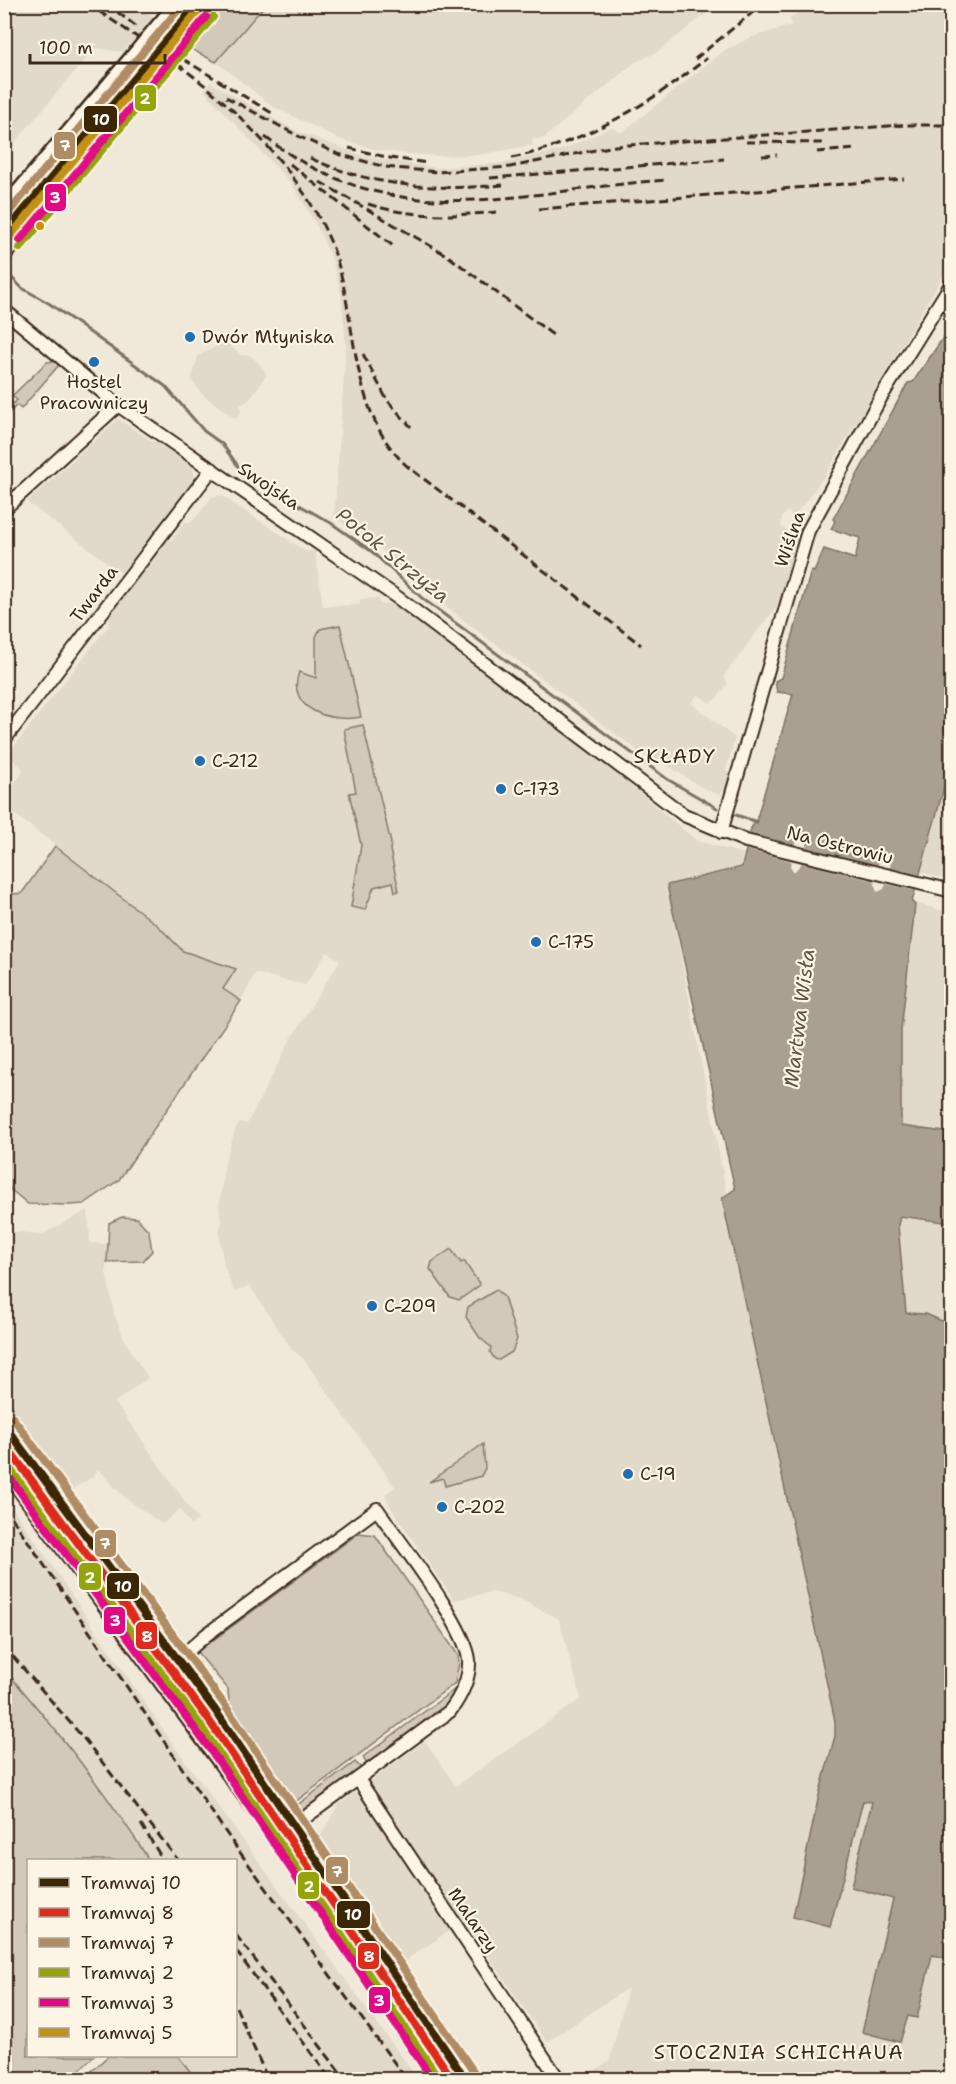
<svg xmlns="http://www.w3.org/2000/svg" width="956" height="2084" viewBox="0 0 956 2084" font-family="'Shantell Sans',sans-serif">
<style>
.built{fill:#e1d9c9}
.green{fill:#d2c9ba;stroke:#867a6c;stroke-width:1.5}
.water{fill:#aaa091;stroke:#7e7163;stroke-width:1.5}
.pier{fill:#f0e9d9}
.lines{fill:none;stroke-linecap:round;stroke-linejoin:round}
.stream{stroke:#7e7163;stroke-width:3}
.minor-casing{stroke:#3b2a1e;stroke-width:16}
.major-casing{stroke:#3b2a1e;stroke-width:20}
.minor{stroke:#fcf5e5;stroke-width:12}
.major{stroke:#fcf5e5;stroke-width:15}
.rail{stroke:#3b2a1e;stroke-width:3;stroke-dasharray:9 4.5;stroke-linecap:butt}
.major-bridge-casing{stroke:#3b2a1e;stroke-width:20;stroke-linecap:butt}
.major-bridge{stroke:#fcf5e5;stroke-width:15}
.tram-1-casing{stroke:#fcf5e5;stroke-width:12}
.tram-2-casing{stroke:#fcf5e5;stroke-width:12}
.tram-3-casing{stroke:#fcf5e5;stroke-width:12}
.tram-4-casing{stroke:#fcf5e5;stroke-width:12}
.tram-5-casing{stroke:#fcf5e5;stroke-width:12}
.tram-6-casing{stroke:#fcf5e5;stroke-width:12}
.tram-1{stroke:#3b2706;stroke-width:8}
.tram-2{stroke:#dd2b1c;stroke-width:8}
.tram-3{stroke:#b08c65;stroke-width:8}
.tram-4{stroke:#95a409;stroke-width:8}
.tram-5{stroke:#e10886;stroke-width:8}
.tram-6{stroke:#c19218;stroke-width:8}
.bus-dot{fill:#d18d06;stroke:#fcf5e5;stroke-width:2}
.poi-dot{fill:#1f6fb2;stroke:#fcf5e5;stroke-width:2}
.labels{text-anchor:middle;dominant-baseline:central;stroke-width:4.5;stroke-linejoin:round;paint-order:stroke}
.poi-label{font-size:18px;fill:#3b2a1e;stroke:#fcf5e5;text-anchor:start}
.street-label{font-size:18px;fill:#3b2a1e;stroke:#fcf5e5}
.water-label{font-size:20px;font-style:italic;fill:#625346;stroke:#fcf5e5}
.neighbourhood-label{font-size:20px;letter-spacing:1.5px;fill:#3b2a1e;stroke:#fcf5e5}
.line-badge{stroke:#fcf5e5;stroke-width:2}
.badge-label{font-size:16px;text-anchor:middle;font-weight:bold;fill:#fff}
</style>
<rect width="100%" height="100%" fill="#f0e9d9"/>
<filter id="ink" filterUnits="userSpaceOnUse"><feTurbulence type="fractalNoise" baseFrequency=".0167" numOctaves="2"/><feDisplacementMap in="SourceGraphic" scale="12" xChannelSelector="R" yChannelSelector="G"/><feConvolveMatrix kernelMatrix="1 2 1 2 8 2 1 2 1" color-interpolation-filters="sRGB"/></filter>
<g filter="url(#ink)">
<g class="built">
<polygon points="5,4 135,5 154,17 123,52 95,48 5,154"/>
<polygon points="712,4 714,7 659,51 634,63 544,138 532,140 533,145 478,155 436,156 401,153 377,150 339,139 274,107 216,62 265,5"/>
<polygon points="802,5 951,5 951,262 826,474 794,516 787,511 782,517 781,526 799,539 782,599 724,676 728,684 715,700 709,703 698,694 691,703 735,738 726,770 731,773 726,788 719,795 703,788 665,764 649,759 426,592 376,544 334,517 346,346 341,293 331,257 318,228 292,184 204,91 210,82 294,130 366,157 437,168 504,163 564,149 612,127 621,133 725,50 752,37 792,25 790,19 796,14 795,7"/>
<polygon points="226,342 241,355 249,355 258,362 267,374 249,400 240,405 241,412 236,419 202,394 191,380 198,356"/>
<polygon points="118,419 155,443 157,440 193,465 195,479 121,573 27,502"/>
<polygon points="221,495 305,551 315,551 323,606 360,605 360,599 379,598 379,604 395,604 572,736 697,841 744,854 742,867 667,885 730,1210 835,1721 835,1736 819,1795 793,1917 830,1927 863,1800 873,1802 851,1887 893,1898 862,2032 908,2016 917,2018 932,1955 951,1959 951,1975 945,2001 951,2003 951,2079 582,2079 610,2060 628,1988 547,2042 464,1921 410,1957 401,1968 317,1843 338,1805 425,1741 456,1786 581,1699 559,1619 520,1599 492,1592 454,1600 391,1508 385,1494 395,1487 302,1357 292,1350 250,1286 234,1292 224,1266 219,1232 221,1221 219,1206 225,1162 236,1127 240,1122 247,1124 291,1039 340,960 327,952 305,985 255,973 241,1001 223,989 236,969 183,951 156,924 11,811 5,797 24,770 8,754 18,741 109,625 111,613 166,541 172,540 185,522 192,522 212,497"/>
<polygon points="951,762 951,881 921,872"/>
<polygon points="912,902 951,913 951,1325 926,1314 906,1313 898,1225 901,1030 915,905"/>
<polygon points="88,1210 90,1243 107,1244 106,1272 115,1317 126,1343 148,1378 115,1402 198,1520 191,1525 180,1509 162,1524 125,1498 98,1469 94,1476 74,1488 75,1496 70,1500 5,1400 4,1231 43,1234"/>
<polygon points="4,1495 175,1747 418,2079 196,2079 178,2056 236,2056 236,1860 149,1860 114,1806 86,1769 5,1670"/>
</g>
<g class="green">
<polygon points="224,4 265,5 216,62 187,47"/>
<polygon points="54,361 59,365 21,409 17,405 5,417 8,410 5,404 8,400 13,404 17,400 12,396 47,362"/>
<path d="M 340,625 L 361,717 C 332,723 285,710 299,672 L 316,678 L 316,637 L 320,629 Z"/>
<polygon points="363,725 391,843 390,850 399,891 395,892 393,882 374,887 365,910 351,907 361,845 349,793 356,792 344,729"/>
<polygon points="55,846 156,924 183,951 236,969 223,989 241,1001 119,1180 84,1204 70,1205 28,1204 4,1184 5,895 22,893"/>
<polygon points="122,1217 137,1218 149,1231 152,1251 143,1261 107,1262 109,1223"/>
<polygon points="451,1249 461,1263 464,1261 480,1285 459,1300 450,1297 430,1269 432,1262"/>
<polygon points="496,1290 504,1297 517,1339 512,1352 499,1360 495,1359 490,1352 491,1347 480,1338 466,1317 468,1307"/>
<polygon points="483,1444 485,1468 481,1476 445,1486 443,1478 429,1482"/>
<polygon points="359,1533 375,1535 458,1655 459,1663 455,1683 291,1805 230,1717 228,1689 197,1652"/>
<path d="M 5,1670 C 57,1730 107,1793 149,1860 L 28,1860 L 28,2056 L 94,2056 L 71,2079 L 5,2079 Z"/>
<polygon points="459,1686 446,1707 368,1767 363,1757"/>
<polygon points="355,1762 363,1770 300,1816 296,1806"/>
<polygon points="108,2056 178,2056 196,2079 83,2079"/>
</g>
<polygon class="water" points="951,326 951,762 912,902 915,905 901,1030 901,1126 951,1133 951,1223 900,1216 898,1225 906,1313 926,1314 951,1325 952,1959 932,1955 917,2018 908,2016 900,2042 862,2032 893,1899 851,1887 872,1802 863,1801 830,1927 793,1917 819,1795 835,1736 835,1721 722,1198 735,1189 667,885 742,867 751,828 756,821 793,694 777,692 775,681 781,678 811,571 814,572 824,549 855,559 860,538 831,529 835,521 833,519 908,383 913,382"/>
<polygon class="pier" points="748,833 795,845 797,838 803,835 807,841 806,848 878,865 880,858 886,854 891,861 890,868 920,875 917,891 886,884 884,889 877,892 874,881 802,863 794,872 790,866 791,861 744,849"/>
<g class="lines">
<g class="stream">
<polyline points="5,271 22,288 50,304 165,386 204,431 222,444 243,473 331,523 371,551 423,599 667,779 717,808"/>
<polyline points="736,815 757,822"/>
</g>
<defs>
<g id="minor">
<polyline points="4,310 118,405 398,598 684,815 746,841 952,891"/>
<polyline points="4,509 118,405"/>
<polyline points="4,740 212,469"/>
<polyline points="721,832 808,531 881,397 952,283"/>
<path d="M 158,1677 L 206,1635 L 377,1509 C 399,1541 466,1626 469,1660 C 470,1679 461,1696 450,1711 L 277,1838"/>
<polyline points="358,1779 559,2080"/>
</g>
<g id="major">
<polyline points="155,31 178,4"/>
<polyline points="174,44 208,4"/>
<polyline points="4,210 136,54"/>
<polyline points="4,253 155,67"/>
<polyline points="4,1466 277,1838 441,2080"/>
</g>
</defs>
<use href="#minor" class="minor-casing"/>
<use href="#major" class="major-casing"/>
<use href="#minor" class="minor"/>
<use href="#major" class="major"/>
<g class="rail">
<polyline points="88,4 183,68"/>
<polyline points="107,4 138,28"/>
<polyline points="183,59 275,115"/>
<polyline points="695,59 763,4"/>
<path d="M 177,64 C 236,106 312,184 335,254 C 358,323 349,413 407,466 L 641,645"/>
<polyline points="226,97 300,137 338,154 385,167 437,172 510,167 615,146 903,125"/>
<polyline points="894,125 952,125"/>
<path d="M 265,137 C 399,239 516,190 667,180"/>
<polyline points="746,142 822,143"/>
<polyline points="349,148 390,158 428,163"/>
<polyline points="817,152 856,149"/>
<polyline points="762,156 777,155"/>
<path d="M 310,158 C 372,187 436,191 503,185"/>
<path d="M 512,158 C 585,142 649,105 707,58"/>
<polyline points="290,164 393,246"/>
<polyline points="490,178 724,159"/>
<polyline points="320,182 448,256 553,335"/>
<path d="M 368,204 C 411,218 453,216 497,212"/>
<polyline points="539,209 904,179"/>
<polyline points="363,354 387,400 411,427"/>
<polyline points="4,1506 233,1843 407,2080"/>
<polyline points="4,1646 85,1740 178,1860"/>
<polyline points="141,1824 163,1860"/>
<polyline points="236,1935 346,2080"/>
<polyline points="236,1951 331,2080"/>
<polyline points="236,2007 268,2080"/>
</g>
<defs>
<g id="major-bridge">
<polyline points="136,54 155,31"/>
<polyline points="155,67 174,44"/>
</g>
</defs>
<use href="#major-bridge" class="major-bridge-casing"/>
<use href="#major-bridge" class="major-bridge"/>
<defs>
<g id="tram-1">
<polyline points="4,234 197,4"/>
<polyline points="4,1425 215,1710 466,2080"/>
</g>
<polyline id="tram-2" points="4,1443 206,1716 453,2080"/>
<g id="tram-3">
<polyline points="4,218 183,4"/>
<polyline points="13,1418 224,1704 475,2074"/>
</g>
<g id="tram-4">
<polyline points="20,248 213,17"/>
<polyline points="4,1461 198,1722 440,2080"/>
</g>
<g id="tram-5">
<polyline points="20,240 206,17"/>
<polyline points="4,1470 217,1759 433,2080"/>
</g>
<polyline id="tram-6" points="12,234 198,11"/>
</defs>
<use href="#tram-1" class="tram-1-casing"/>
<use href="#tram-2" class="tram-2-casing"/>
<use href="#tram-3" class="tram-3-casing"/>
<use href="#tram-4" class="tram-4-casing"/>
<use href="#tram-5" class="tram-5-casing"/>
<use href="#tram-6" class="tram-6-casing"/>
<use href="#tram-1" class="tram-1"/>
<use href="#tram-2" class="tram-2"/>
<use href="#tram-3" class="tram-3"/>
<use href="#tram-4" class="tram-4"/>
<use href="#tram-5" class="tram-5"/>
<use href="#tram-6" class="tram-6"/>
</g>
</g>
<circle class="bus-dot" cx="40" cy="226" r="5"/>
<g class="poi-dot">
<circle cx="190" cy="337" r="6"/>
<circle cx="94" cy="362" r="6"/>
<circle cx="200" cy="761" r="6"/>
<circle cx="501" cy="789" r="6"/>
<circle cx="536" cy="942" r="6"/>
<circle cx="372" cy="1306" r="6"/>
<circle cx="628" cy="1474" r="6"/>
<circle cx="442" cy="1507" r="6"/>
</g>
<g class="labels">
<g class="poi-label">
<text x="202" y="337">Dwór Młyniska</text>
<text x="94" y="382" text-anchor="middle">Hostel<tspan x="94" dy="21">Pracowniczy</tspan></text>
<text x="212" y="761">C-212</text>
<text x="513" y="789">C-173</text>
<text x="548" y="942">C-175</text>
<text x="384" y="1306">C-209</text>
<text x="640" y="1474">C-19</text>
<text x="454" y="1507">C-202</text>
</g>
<g class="street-label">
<text transform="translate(269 486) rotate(34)">Swojska</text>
<text transform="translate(790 539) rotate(-71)">Wiślna</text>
<text transform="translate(94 594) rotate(-53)">Twarda</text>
<text transform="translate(840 845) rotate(14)">Na Ostrowiu</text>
<text transform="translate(473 1920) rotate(56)">Malarzy</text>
</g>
<g class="water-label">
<text transform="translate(393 555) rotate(39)">Potok Strzyża</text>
<text transform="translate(799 1018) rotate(-83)">Martwa Wisła</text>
</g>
<g class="neighbourhood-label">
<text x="675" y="756">SKŁADY</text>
<text x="779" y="2052">STOCZNIA SCHICHAUA</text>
</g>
</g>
<g class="line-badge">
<rect x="134" y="84" width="23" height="28" rx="6" fill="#95a409"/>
<rect x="83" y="105" width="35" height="28" rx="6" fill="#3b2706"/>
<rect x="53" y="131" width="23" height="29" rx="6" fill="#b08c65"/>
<rect x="44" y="183" width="23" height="29" rx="6" fill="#e10886"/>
<rect x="94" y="1529" width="23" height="29" rx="6" fill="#b08c65"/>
<rect x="78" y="1562" width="24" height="29" rx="6" fill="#95a409"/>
<rect x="106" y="1572" width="34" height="28" rx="6" fill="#3b2706"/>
<rect x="103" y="1606" width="23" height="29" rx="6" fill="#e10886"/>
<rect x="135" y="1621" width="23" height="29" rx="6" fill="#dd2b1c"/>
<rect x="325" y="1856" width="24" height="29" rx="6" fill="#b08c65"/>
<rect x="297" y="1871" width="23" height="29" rx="6" fill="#95a409"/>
<rect x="336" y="1900" width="35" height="29" rx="6" fill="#3b2706"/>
<rect x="357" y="1942" width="23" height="28" rx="6" fill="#dd2b1c"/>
<rect x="368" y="1986" width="23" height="28" rx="6" fill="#e10886"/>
</g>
<g class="badge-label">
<text x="145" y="104">2</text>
<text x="101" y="125">10</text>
<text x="65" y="151">7</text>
<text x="55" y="203">3</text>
<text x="105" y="1549">7</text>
<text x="90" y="1583">2</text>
<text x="123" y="1592">10</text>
<text x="115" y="1626">3</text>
<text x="147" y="1642">8</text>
<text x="337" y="1877">7</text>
<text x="309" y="1892">2</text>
<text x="353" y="1920">10</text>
<text x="369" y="1962">8</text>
<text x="379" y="2006">3</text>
</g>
<rect width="956" height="2084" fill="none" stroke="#fcf5e5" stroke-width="24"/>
<rect x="12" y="12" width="932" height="2060" fill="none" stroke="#3b2a1e" stroke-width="2" filter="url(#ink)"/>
<rect x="27" y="1859" width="210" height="198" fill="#fcf5e5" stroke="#afa495" stroke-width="1.5"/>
<rect x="39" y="1878" width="30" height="9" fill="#3b2706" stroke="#afa495" stroke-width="1.5"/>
<text x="81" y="1889" font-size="18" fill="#3b2a1e">Tramwaj 10</text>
<rect x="39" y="1908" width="30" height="9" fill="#dd2b1c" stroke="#afa495" stroke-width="1.5"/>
<text x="81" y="1919" font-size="18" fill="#3b2a1e">Tramwaj 8</text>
<rect x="39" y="1938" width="30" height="9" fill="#b08c65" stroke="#afa495" stroke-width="1.5"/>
<text x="81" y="1949" font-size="18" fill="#3b2a1e">Tramwaj 7</text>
<rect x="39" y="1968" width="30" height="9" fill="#95a409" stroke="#afa495" stroke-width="1.5"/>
<text x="81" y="1979" font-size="18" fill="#3b2a1e">Tramwaj 2</text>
<rect x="39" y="1998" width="30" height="9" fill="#e10886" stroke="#afa495" stroke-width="1.5"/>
<text x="81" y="2009" font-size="18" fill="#3b2a1e">Tramwaj 3</text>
<rect x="39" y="2028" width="30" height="9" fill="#c19218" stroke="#afa495" stroke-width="1.5"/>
<text x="81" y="2039" font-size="18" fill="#3b2a1e">Tramwaj 5</text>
<path d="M30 54v9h135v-9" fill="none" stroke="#3b2a1e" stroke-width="3"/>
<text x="39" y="54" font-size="18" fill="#3b2a1e" stroke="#fcf5e5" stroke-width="4.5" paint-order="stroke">100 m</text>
</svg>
